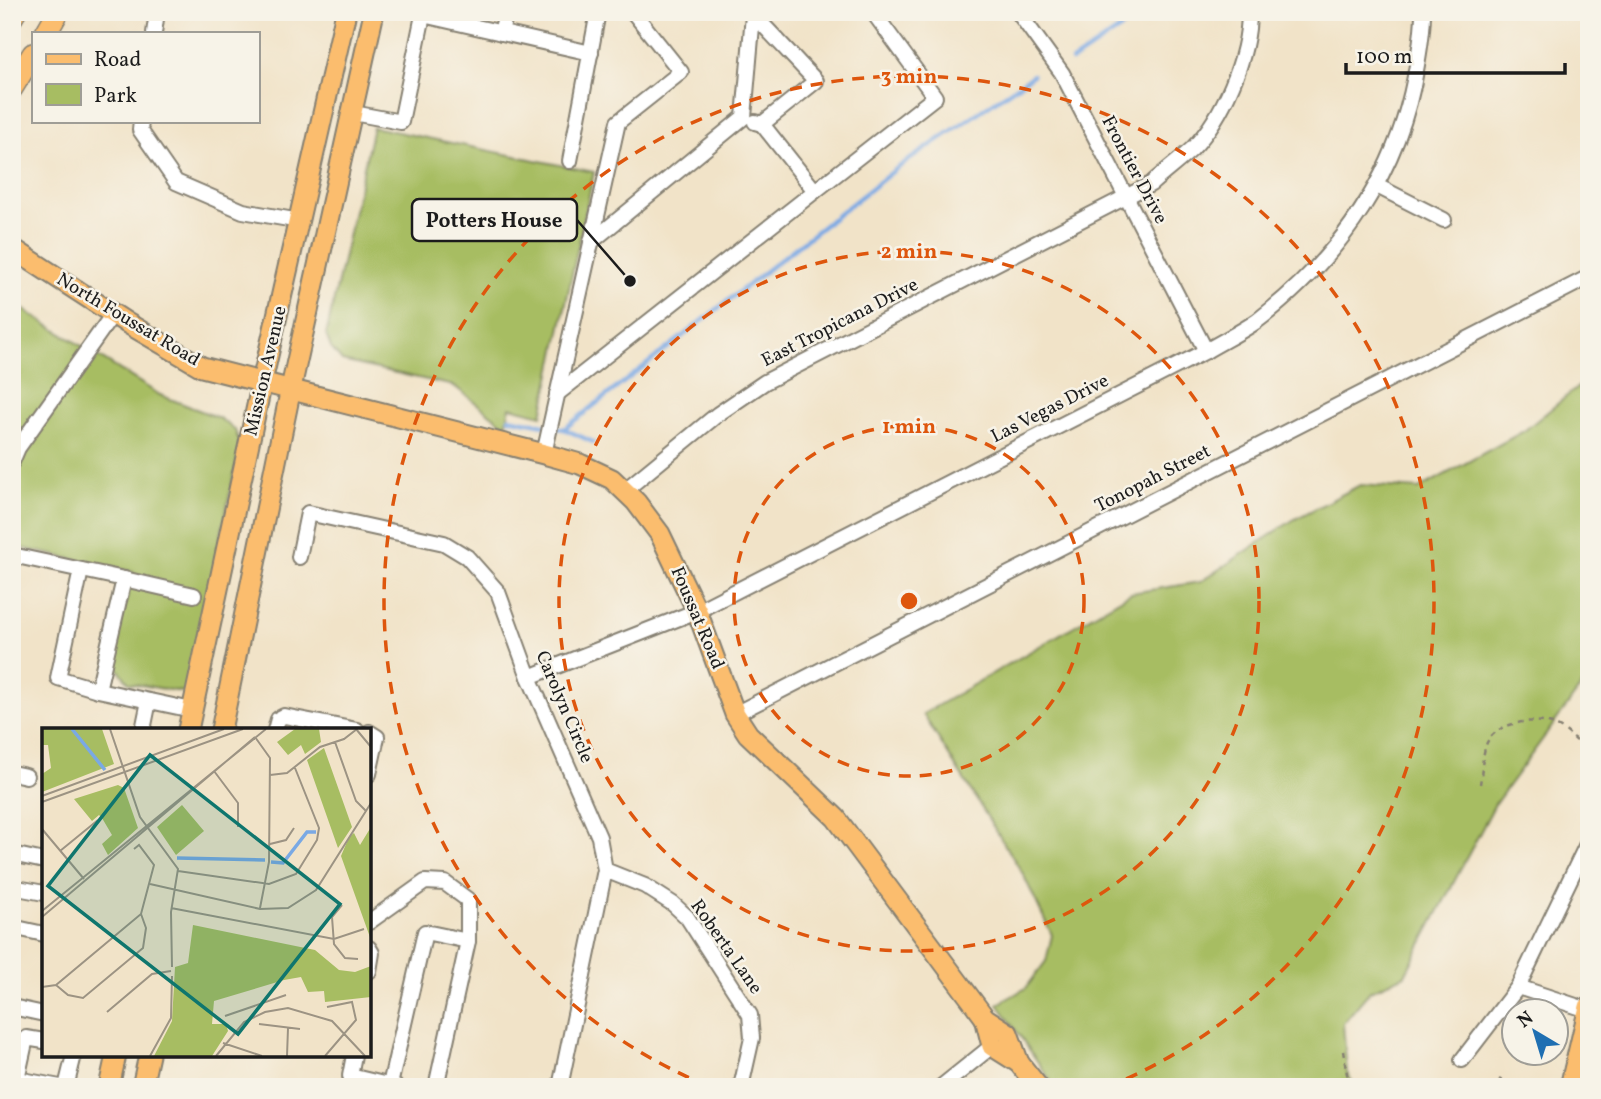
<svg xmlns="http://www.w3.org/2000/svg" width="1601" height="1099" viewBox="0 0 1601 1099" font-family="Vollkorn,serif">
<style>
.green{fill:#a7bd62;stroke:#626c3f;stroke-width:2}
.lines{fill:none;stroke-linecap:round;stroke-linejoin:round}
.stream{stroke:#7aa9e4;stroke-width:4.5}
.minor-casing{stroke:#868072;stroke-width:18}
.major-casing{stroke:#868072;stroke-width:23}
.highway-casing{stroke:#868072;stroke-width:24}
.path{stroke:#868072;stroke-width:2.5;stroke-dasharray:5 5;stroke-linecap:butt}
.minor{stroke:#fff;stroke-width:14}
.major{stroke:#fbbd6e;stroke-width:19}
.highway{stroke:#fbbd6e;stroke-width:21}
.ring{fill:none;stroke:#de560d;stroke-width:3.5;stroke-dasharray:12 9}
.labels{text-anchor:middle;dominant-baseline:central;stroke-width:5;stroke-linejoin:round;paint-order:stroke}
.street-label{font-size:19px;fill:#1c1c1c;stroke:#f7f3e8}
.inset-river{fill:none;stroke:#7aa9e4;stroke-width:3.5}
.inset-road{fill:none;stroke:#9c9383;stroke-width:2}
.view{fill:#0f766e;fill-opacity:0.15;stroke:#0f766e;stroke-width:3.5}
.inset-edge{fill:none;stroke:#1c1c1c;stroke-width:3.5}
.centre{fill:#de560d;stroke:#f7f3e8;stroke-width:3.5}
.ring-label{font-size:21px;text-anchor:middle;font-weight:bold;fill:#de560d;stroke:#f7f3e8;stroke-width:5;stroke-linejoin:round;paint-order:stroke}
.leader{fill:none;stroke:#1c1c1c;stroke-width:2.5}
.callout-dot{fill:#1c1c1c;stroke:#f7f3e8;stroke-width:2.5}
.callout{fill:#f7f3e8;stroke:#1c1c1c;stroke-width:2.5}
.callout-label{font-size:21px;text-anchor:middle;font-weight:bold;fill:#1c1c1c}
</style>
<rect width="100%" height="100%" fill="#f7f3e8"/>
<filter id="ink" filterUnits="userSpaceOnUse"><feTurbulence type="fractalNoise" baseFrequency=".0143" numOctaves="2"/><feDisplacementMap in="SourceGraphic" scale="14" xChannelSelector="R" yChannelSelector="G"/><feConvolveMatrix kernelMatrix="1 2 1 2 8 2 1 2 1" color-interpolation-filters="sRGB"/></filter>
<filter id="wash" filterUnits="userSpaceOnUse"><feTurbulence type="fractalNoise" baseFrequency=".00686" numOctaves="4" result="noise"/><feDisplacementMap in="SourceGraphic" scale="28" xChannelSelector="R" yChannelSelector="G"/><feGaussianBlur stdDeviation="1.57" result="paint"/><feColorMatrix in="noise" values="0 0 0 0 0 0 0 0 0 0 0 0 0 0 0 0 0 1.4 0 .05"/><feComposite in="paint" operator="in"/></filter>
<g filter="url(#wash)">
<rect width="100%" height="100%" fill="#f1e3c8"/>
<g class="green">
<polygon points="373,127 594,172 542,415 510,407 506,426 454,386 342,361 331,348 326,335"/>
<polygon points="12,293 21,308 160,395 219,418 235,430 240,445 188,693 129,683 112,661 133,572 12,546"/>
<polygon points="1589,378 1589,676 1495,804 1405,975 1370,991 1343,1023 1347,1073 1355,1087 1055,1087 998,1004 1026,988 1046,961 1052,935 1023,874 923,714 1131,593 1200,582 1293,520 1360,485 1419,489 1524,431"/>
</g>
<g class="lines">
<g class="stream">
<polyline points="1072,61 1138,17 1139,12"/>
<polyline points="509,418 564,429 593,442"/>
<polyline points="564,429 896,169 1033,75"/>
</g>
</g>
</g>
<g filter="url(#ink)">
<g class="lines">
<defs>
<g id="minor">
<polyline points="751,12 816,81 762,124 755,122"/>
<polyline points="1018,12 1062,73 1206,351"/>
<polyline points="154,33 157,12"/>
<polyline points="501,33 506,12"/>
<polyline points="353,113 401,122 423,15 591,53"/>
<polyline points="141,121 140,130 176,182 243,211 300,221"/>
<polyline points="570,161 598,12"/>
<polyline points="1377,186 1444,220"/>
<polyline points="815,191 935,97 873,12"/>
<polyline points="591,242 744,117 753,15 756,12"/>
<polyline points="557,394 815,191 762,124"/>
<polyline points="544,454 618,122 681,72 633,12"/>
<polyline points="12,462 18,448 113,314"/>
<path d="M 624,491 L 718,414 L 765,382 L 1151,184 C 1164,172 1179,161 1192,149 C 1223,117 1249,57 1249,12"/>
<polyline points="12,555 124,579 98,690 192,710"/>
<polyline points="299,557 308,513 444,543 467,557 498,592 529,677 599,837 605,870 560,1087"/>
<polyline points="81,570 58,678 98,690"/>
<polyline points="124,579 194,595"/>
<path d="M 529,677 L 697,611 L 1206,351 C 1223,341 1241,332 1257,321 C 1341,256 1400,171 1417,65 C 1420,48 1423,30 1423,12"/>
<polyline points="735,714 1589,277"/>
<polyline points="143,730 149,701"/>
<polyline points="275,730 278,719 284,716 357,730"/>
<polyline points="369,732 377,737 369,774"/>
<polyline points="12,773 26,776"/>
<polyline points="12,854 44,861"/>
<polyline points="605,870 645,886 673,904 687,917 750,1015 752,1038 741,1087"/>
<polyline points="12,887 44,893"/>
<polyline points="369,922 425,882 445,883 468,900 468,941 436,1087"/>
<polyline points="12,927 44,934"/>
<polyline points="369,948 372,953 369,971"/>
<polyline points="1518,987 1588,1010"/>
<polyline points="12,1007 44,1014"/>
<polyline points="354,1055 350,1076 396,1087"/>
<polyline points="1462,1060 1518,987 1589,840"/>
<polyline points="12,1078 60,1087"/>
<polyline points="17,1079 26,1038 44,1041"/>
<polyline points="390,1085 425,932 468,941"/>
<polyline points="66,1087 74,1055"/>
<polyline points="941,1087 992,1046"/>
</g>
<g id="major">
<polyline points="12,248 127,323 202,367 544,454 580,464 612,479 636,502 660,534 697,611 735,714 748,734 836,818 985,1018"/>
<polyline points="188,730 262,382 346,12"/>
<polyline points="221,730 291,388 374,12"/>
<polygon points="985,1018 1008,1033 1019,1063 992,1046"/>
<polyline points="1019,1063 1038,1087"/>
<polyline points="109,1087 116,1055"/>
<polyline points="142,1087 149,1055"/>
<polyline points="1570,1087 1589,1007"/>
</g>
<g id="highway">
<polyline points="12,17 15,12"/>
<polyline points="46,33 58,12"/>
<polyline points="12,88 33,54"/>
</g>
</defs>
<use href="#minor" class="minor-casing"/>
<use href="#major" class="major-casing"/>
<use href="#highway" class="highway-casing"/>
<g class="path">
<path d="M 1480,784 C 1482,772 1482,757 1486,745 C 1494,721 1539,716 1559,727 C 1570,733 1579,744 1589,752"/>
<polyline points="1343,1051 1347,1074 1354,1087"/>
<polyline points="1499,1079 1504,1082 1505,1087"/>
</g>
<use href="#minor" class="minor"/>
<use href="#major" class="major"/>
<use href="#highway" class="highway"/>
</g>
</g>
<g class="ring">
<circle cx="909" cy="601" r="175"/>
<circle cx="909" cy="601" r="350"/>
<path d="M708 1086A525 525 0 1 1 1110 1086"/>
</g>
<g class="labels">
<g class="street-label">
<text transform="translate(1134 170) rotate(62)">Frontier Drive</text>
<text transform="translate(128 320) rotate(31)">North Foussat Road</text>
<text transform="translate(840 323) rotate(-27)">East Tropicana Drive</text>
<text transform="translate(266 371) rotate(-77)">Mission Avenue</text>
<text transform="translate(1050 409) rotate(-27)">Las Vegas Drive</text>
<text transform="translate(1153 479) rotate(-27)">Tonopah Street</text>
<text transform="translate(697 618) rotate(67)">Foussat Road</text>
<text transform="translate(564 707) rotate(67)">Carolyn Circle</text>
<text transform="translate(726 947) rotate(55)">Roberta Lane</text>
</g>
</g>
<g transform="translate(42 728)">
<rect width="329" height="329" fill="#f1e3c8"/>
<path d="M 0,1 L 60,1 L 72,36 L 0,64 L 0,46 L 9,40 L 6,17 L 0,17 ZM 253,1 L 277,1 L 279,14 L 263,26 L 259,17 L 246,27 L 235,14 ZM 282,20 L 310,99 L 296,120 L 265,32 ZM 76,57 L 82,60 L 96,100 L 66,127 L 60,116 L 70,107 L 60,90 L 57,87 L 50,93 L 32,71 ZM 140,77 L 162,103 L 134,127 L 115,99 ZM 329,99 L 329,212 L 299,128 L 307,109 L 312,105 L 318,117 ZM 151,197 L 273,222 L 297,242 L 313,244 L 329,238 L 329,269 L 283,274 L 282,263 L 266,264 L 259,249 L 242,252 L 172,273 L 170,296 L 184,296 L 186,303 L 170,328 L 112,328 L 130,293 L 133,239 L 146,235 Z" fill="#a7bd62"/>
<path class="inset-river" d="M 30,1 L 63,42M 135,130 L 223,132M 229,134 L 241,135 L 265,104 L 274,104"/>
<path class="inset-road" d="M 68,1 L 98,89 L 136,141 L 129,184 L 130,239M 314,1 L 329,19M 213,9 L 228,30 L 227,134 L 218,180M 293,14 L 314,73 L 324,83M 172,43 L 196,75 L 196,99M 228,47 L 245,45 L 278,19 L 302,11 L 315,1M 0,68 L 182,1M 0,74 L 201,1M 0,101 L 42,151M 228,116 L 244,112 L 252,100M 18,123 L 56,92M 136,143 L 227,156 L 254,146 L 275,112 L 277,100 L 253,40M 108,156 L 218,181 L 246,180 L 274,162 L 329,75M 300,177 L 290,189 L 292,216 L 303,230 L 316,231M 129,180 L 292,211 L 322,201M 0,183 L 224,1M 0,189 L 213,9M 14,257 L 26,267 L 41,270 L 101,220 L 104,200 L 99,186M 0,259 L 14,257 L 99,186 L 112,137 L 97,117 L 92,121M 65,284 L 110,246 L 129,243M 183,288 L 244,267M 217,296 L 258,301M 181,315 L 220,328M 108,328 L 129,290 L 130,248M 174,328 L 202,294 L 223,284 L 246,280 L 290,293 L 323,328M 245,328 L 246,300M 283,328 L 314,292 L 310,274 L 285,279"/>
<path class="view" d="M 108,27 L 298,176 L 196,306 L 6,158 Z"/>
<rect width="329" height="329" class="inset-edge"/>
</g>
<circle cx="909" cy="601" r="10" class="centre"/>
<g class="ring-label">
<text x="909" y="83">3 min</text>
<text x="909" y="258">2 min</text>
<text x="909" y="433">1 min</text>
</g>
<path class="leader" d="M630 281L577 220"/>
<circle class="callout-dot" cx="630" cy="281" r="7"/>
<rect class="callout" x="412" y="199" width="165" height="42" rx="7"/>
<g class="callout-label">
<text x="494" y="227">Potters House</text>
</g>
<rect width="1601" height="1099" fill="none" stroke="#f7f3e8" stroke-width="42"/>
<rect x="32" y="32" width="228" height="91" fill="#f7f3e8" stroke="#9f9d96" stroke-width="2"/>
<rect x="46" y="54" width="35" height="10" fill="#fbbd6e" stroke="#9f9d96" stroke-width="2"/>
<text x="94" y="66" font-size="21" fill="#1c1c1c">Road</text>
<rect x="46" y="84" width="35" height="21" fill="#a7bd62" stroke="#9f9d96" stroke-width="2"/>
<text x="94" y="102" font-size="21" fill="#1c1c1c">Park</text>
<g transform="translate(1535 1032) rotate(322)"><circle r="33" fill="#f7f3e8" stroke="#9f9d96" stroke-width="2"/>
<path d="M0-5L12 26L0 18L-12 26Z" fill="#1f6fb2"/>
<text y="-10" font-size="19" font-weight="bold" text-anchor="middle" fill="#1c1c1c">N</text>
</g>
<path d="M1346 63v10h219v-10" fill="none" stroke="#1c1c1c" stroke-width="3.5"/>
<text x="1356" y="63" font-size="21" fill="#1c1c1c" stroke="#f7f3e8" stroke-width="5" paint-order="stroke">100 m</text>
</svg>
